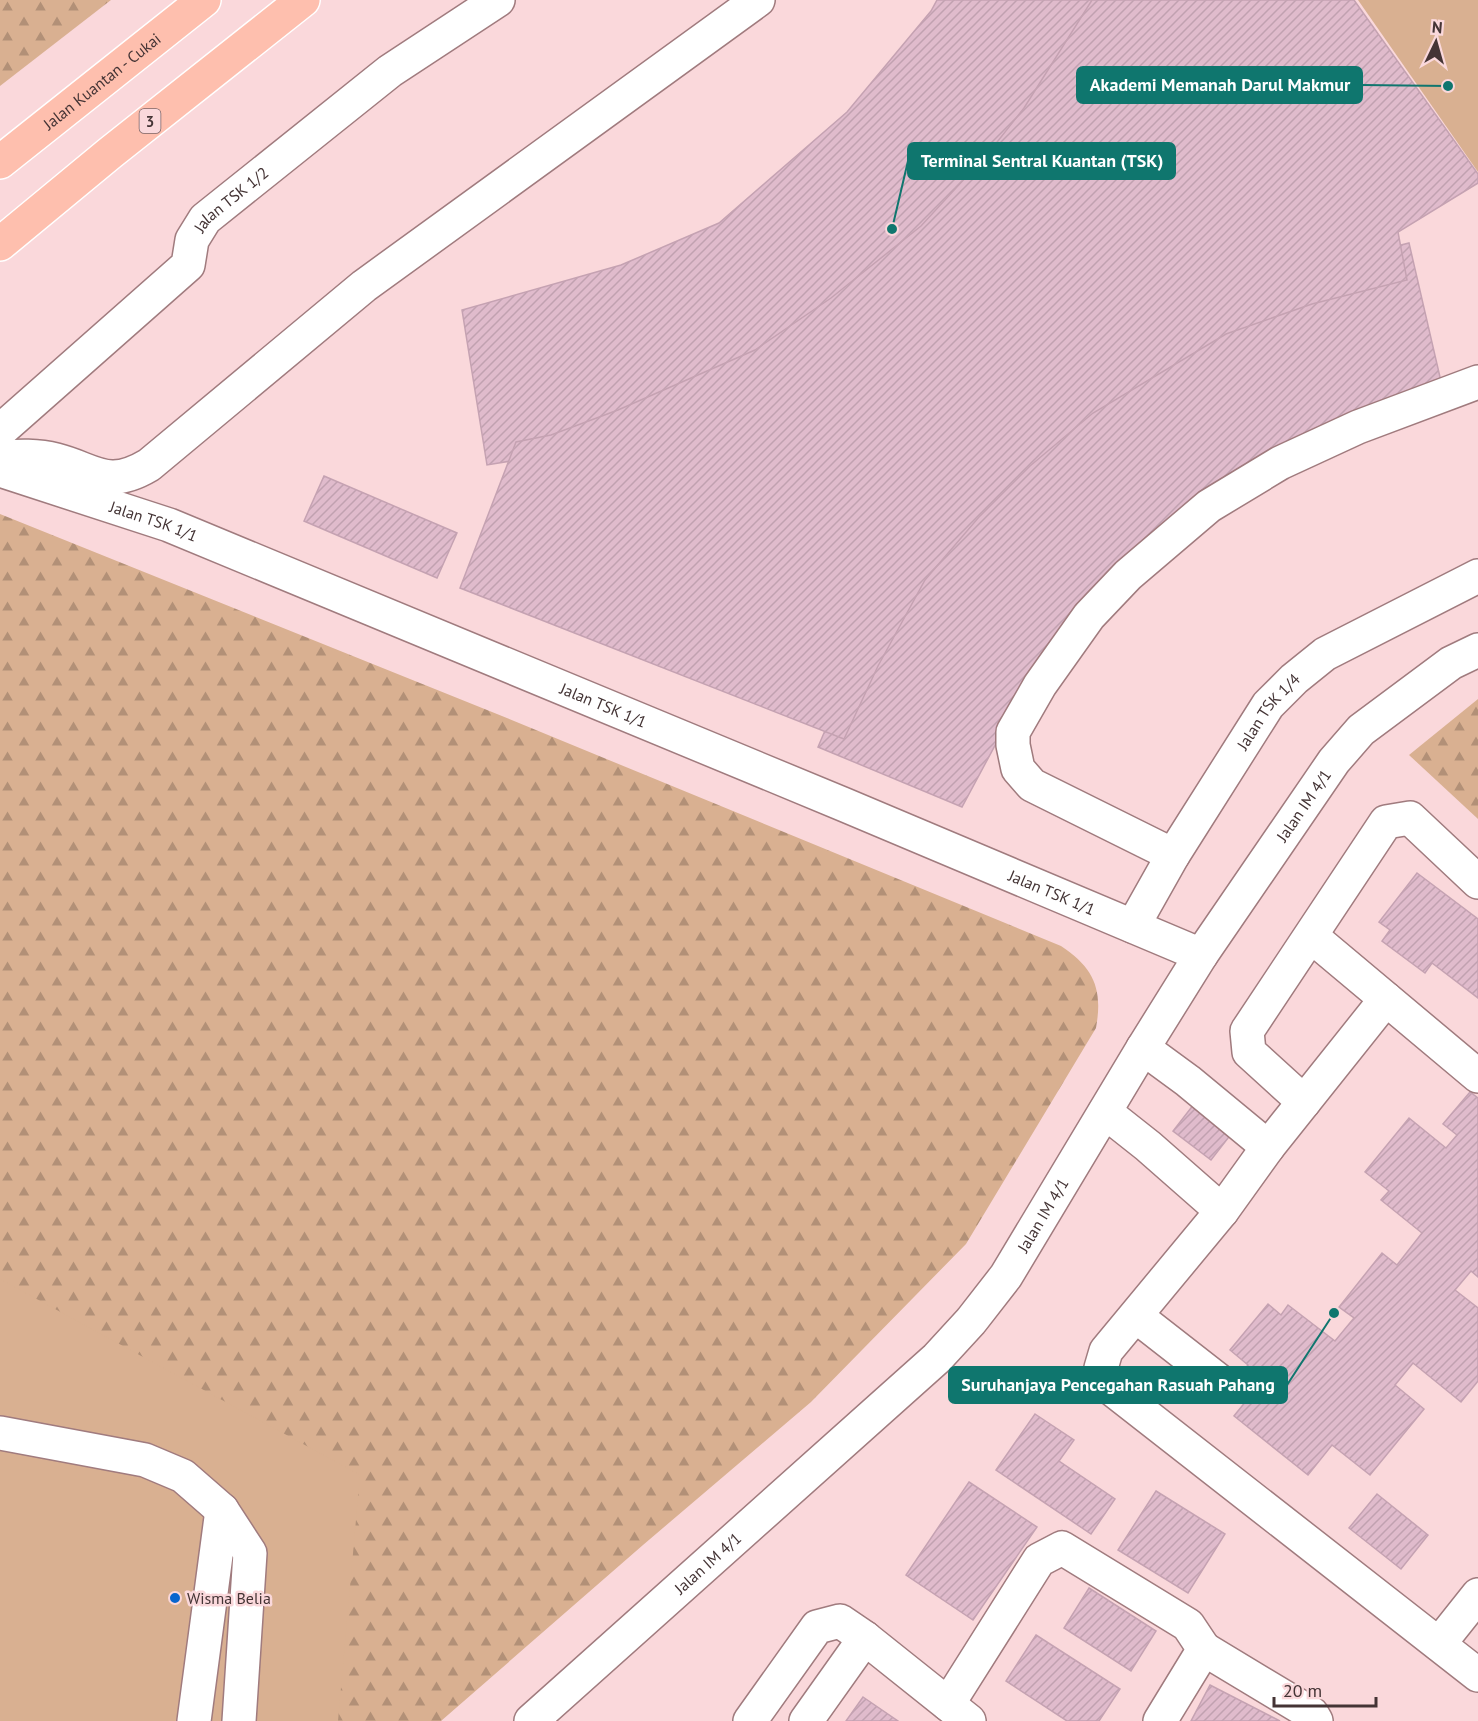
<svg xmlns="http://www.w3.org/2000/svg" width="1478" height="1721" viewBox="0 0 1478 1721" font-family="'PT Sans',sans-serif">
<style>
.forest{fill:url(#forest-firs)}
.garden{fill:#d9b091}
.building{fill:url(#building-hatch);stroke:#c5a2b2;stroke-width:1.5}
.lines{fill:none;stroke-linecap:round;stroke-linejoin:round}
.minor-casing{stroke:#a07b7e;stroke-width:36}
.highway-casing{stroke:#fff;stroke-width:36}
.minor{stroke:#fff;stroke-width:33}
.highway{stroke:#febfae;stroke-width:33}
.poi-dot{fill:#0865ce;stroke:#fad8db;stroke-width:2}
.labels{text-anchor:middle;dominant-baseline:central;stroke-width:5;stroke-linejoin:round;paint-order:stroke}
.shield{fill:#fad8db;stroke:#7b6567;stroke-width:1.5}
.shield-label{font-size:15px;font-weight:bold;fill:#443435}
.street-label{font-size:16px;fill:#443435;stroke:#fad8db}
.poi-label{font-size:16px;fill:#443435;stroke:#fad8db;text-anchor:start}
.leader{fill:none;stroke:#0f766e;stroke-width:2}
.callout-dot{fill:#0f766e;stroke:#fad8db;stroke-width:2}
.callout{fill:#0f766e;stroke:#0f766e;stroke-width:2}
.callout-label{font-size:18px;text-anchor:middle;font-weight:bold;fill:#fff}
</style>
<defs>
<pattern id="forest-firs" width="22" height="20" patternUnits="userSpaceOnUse" patternTransform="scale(1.5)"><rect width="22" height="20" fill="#d9b091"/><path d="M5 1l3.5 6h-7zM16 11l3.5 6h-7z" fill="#b29077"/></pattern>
<pattern id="building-hatch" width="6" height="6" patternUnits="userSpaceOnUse" patternTransform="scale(1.5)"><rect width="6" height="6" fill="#e0bbcc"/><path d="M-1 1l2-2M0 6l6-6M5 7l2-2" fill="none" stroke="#c1a1b0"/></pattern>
</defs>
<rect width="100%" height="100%" fill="#fad8db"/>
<g class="forest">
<polygon points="0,0 111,0 0,86"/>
<path d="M 0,514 L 497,714 L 1061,946 C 1094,968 1103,989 1096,1028 L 966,1244 L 811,1402 L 643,1545 L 441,1721 L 308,1721 L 0,1314 Z"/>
<polygon points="1478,699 1478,819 1409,755"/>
</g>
<g class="garden">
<polygon points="1358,0 1478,0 1478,172"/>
<polygon points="0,1279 360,1475 338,1721 0,1721"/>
</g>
<g class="building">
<polygon points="937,0 1123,0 1117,14 1144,22 1252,21 1261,58 1282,84 1310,105 1348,119 1324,226 1331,263 1409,243 1443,390 1219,489 1021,697 962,807 818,747 846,681 814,666 697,675 692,635 670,602 641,579 612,570 643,460 638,425 570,451 487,465 462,310 621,265 719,223 847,112 931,11"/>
<polygon points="1092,0 1354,0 1478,174 1478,183 1398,232 1407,280 1312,304 1226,334 1093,413 1030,466 979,517 925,580 878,666 844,739 460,588 516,442 551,435 618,410 755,350 831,298 921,226 990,151 1024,108"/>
<polygon points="324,476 457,533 437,578 304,521"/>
<polygon points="1417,873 1478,919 1478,998 1432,963 1425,973 1382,941 1390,930 1379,922"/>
<polygon points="1470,1092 1478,1098 1478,1277 1471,1271 1455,1290 1478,1308 1478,1381 1461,1402 1413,1363 1395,1385 1424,1409 1370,1475 1332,1445 1308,1475 1234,1416 1255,1390 1238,1377 1248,1365 1230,1350 1268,1304 1281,1315 1288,1305 1335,1341 1354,1318 1339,1307 1382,1253 1397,1265 1422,1233 1381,1200 1389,1191 1365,1172 1409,1118 1446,1148 1457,1135 1443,1124"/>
<polygon points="1194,1104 1232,1133 1211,1160 1173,1131"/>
<polygon points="1035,1414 1074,1440 1059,1461 1115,1499 1091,1534 996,1470"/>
<polygon points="969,1482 1037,1527 973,1620 906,1575"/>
<polygon points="1156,1491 1225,1534 1188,1593 1118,1550"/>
<polygon points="1377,1494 1428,1535 1401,1569 1349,1528"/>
<polygon points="1089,1588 1156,1631 1131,1671 1064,1628"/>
<polygon points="1036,1635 1120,1689 1099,1721 1067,1721 1006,1681"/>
<polygon points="1210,1685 1280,1721 1191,1721"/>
<polygon points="863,1697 898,1721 846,1721"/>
</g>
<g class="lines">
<defs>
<g id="minor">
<path id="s1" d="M 0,431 L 188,265 L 192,240 L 205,219 L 390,71 L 498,0"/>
<path d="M 0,457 C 19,456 37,455 56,460 C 95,470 107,490 149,465 L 364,286 L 758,0"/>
<path id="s2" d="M 0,470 L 169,525 L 845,805 L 1201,955"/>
<polyline points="1173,855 1032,785 1018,769 1013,745 1013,732 1040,685 1089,616 1128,575 1209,506 1280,463 1358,427 1478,382"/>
<path id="s3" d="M 1133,926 L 1173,855 L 1268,705 L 1294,679 L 1325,654 L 1478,576"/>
<polyline points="1311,936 1478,1076"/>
<polyline points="1386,999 1268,1147 1222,1211 1106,1351 1101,1368 1107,1385 1478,1675"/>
<polyline points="1143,1048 1188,1081 1268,1147"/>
<polyline points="1304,1102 1249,1052 1247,1031 1386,822 1410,818 1478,882"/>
<polyline points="1105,1112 1148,1146 1222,1211"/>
<polyline points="1136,1316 1218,1380"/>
<polyline points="0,1433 145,1460 183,1476 222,1510 250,1553 239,1721"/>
<polyline points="1439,1644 1478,1595"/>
<polyline points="1204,1649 1312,1714 1316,1721"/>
<polyline points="948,1704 1039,1560 1062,1548 1188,1625 1204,1649 1160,1721"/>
<polyline points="194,1721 222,1510"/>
<path id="s4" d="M 531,1721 L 937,1358 L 971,1321 L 1006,1276 L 1143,1048 L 1201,955 L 1334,761 L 1361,730 L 1451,663 L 1478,650"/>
<polyline points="750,1721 817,1627 840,1621 865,1638 969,1721"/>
<polyline points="806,1721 865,1638"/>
</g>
<g id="highway">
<path id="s5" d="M 0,162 L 204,0"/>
<polyline points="0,244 110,153 303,0"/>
</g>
</defs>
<use href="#minor" class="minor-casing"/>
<use href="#highway" class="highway-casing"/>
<use href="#minor" class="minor"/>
<use href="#highway" class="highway"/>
</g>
<circle class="poi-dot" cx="175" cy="1598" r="6"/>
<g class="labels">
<rect class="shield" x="139.5" y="109" width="21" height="24" rx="4.5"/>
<g class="shield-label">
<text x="150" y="121">3</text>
</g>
<g class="street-label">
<text stroke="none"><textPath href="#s5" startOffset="130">Jalan Kuantan - Cukai</textPath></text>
<text stroke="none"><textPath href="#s1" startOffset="333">Jalan TSK 1/2</textPath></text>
<text stroke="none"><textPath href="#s2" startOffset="162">Jalan TSK 1/1</textPath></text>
<text stroke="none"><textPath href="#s2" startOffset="648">Jalan TSK 1/1</textPath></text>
<text stroke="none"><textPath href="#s3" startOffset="254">Jalan TSK 1/4</textPath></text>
<text stroke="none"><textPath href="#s4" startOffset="1209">Jalan IM 4/1</textPath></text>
<text stroke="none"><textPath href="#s2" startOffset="1134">Jalan TSK 1/1</textPath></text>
<text stroke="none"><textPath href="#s4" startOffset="723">Jalan IM 4/1</textPath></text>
<text stroke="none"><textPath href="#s4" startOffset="237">Jalan IM 4/1</textPath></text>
</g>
<g class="poi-label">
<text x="187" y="1598">Wisma Belia</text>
</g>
</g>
<path class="leader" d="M1448 86L1362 85M892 229L908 161M1334 1313L1287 1385"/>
<g class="callout-dot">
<circle cx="1448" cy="86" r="6"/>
<circle cx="892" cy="229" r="6"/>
<circle cx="1334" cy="1313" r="6"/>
</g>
<g class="callout">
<rect x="1077" y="67" width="285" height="36" rx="6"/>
<rect x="908" y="143" width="267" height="36" rx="6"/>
<rect x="949" y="1367" width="338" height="36" rx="6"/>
</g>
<g class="callout-label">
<text x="1220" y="91">Akademi Memanah Darul Makmur</text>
<text x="1042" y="167">Terminal Sentral Kuantan (TSK)</text>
<text x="1118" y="1391">Suruhanjaya Pencegahan Rasuah Pahang</text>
</g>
<g transform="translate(1436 42) rotate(5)" stroke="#fad8db" stroke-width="4.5" paint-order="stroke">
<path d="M0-4.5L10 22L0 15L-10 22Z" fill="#443435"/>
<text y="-9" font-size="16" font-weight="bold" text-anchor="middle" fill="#443435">N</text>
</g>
<path d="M1274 1697v9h102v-9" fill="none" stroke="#443435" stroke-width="3"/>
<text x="1283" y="1697" font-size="18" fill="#443435" stroke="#fad8db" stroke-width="4.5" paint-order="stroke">20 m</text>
</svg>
